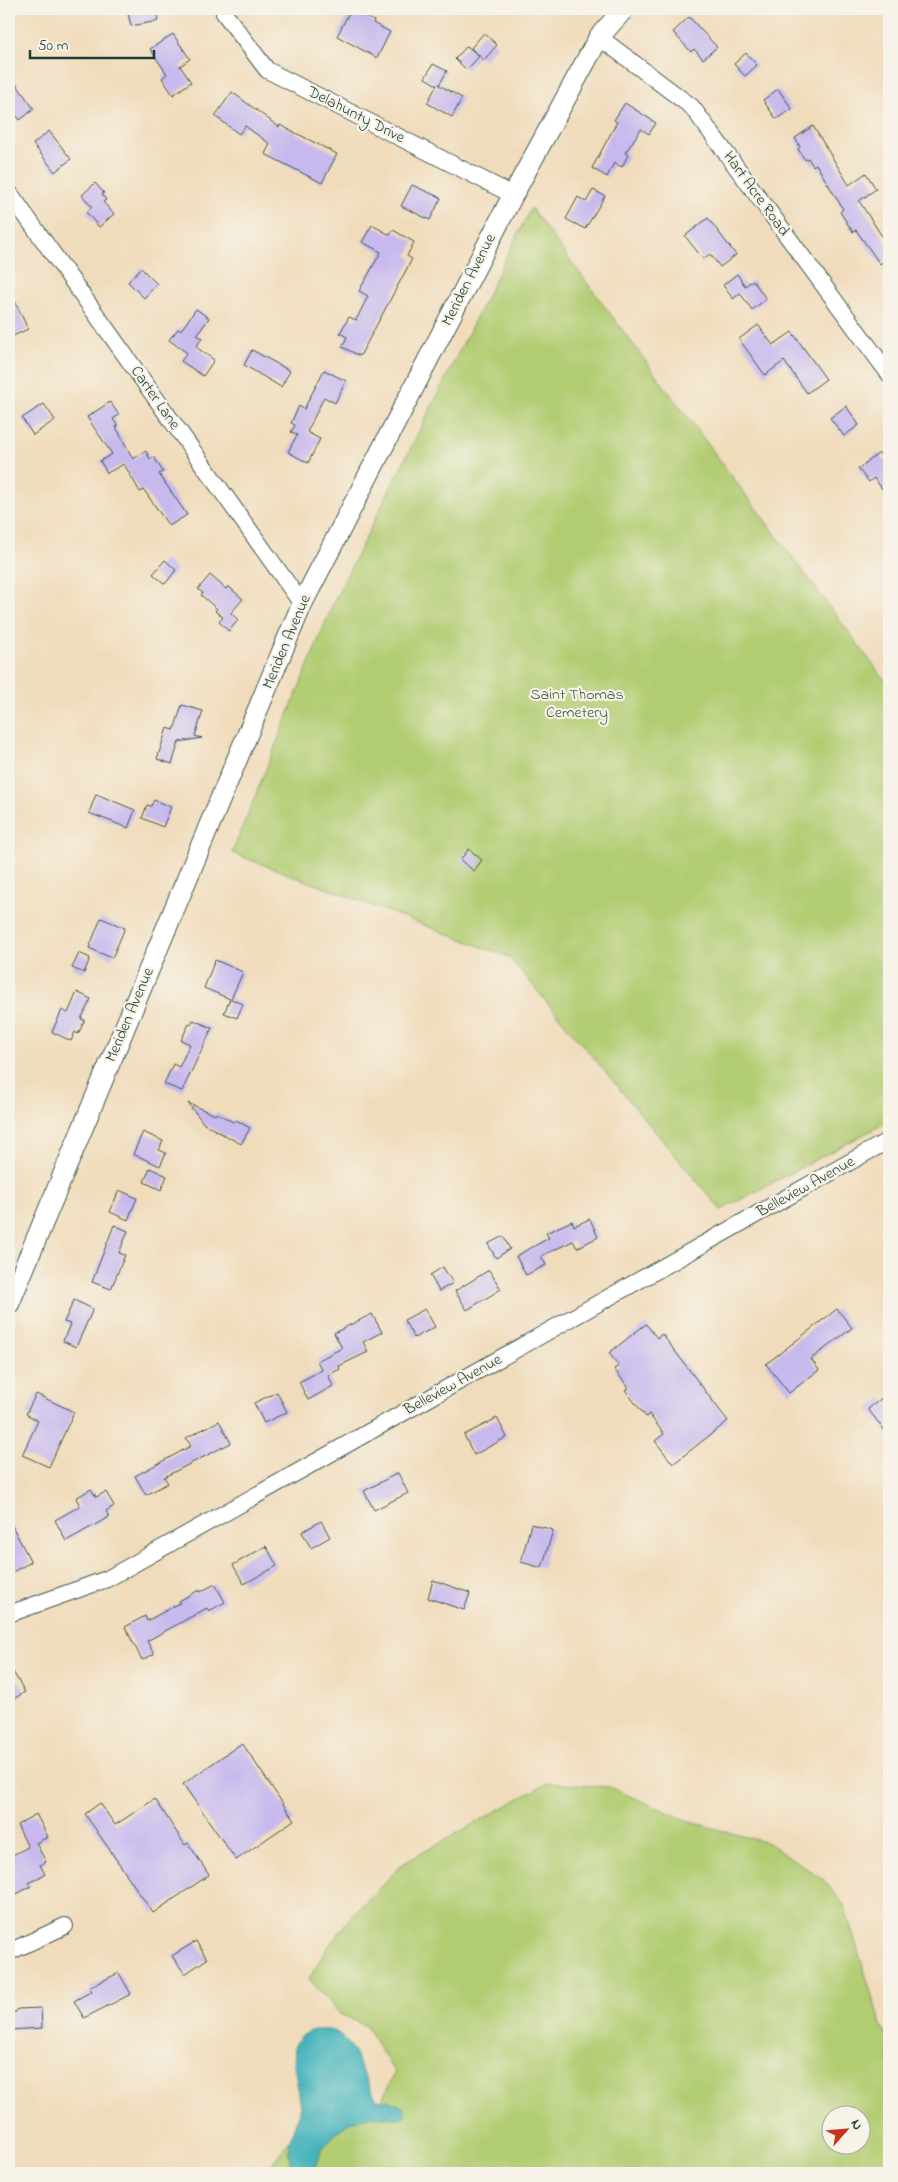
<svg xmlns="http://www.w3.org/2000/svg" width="898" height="2182" viewBox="0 0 898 2182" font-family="'Indie Flower',sans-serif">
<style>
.green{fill:#b1cc71;stroke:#688452;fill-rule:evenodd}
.water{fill:#43b3bb;stroke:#317878}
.building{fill:#c7b9ed}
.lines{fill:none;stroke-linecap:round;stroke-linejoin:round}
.minor-casing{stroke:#3e5548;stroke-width:18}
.major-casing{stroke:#3e5548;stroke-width:22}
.minor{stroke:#fff;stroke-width:16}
.major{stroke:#fff;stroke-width:20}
.labels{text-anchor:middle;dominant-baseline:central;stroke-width:4.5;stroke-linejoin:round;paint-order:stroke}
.street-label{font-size:16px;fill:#1f3d34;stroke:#f7f3e8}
.park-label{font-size:16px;fill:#3c5a40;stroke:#f7f3e8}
</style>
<rect width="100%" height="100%" fill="#f7f3e8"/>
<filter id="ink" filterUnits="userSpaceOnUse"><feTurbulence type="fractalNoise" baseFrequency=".02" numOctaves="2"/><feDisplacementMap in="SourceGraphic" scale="10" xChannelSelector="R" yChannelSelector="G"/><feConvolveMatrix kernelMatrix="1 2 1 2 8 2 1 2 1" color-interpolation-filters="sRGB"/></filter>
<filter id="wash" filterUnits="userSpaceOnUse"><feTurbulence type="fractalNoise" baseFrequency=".0096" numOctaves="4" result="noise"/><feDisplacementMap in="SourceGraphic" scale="20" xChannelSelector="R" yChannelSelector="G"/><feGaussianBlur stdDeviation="1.12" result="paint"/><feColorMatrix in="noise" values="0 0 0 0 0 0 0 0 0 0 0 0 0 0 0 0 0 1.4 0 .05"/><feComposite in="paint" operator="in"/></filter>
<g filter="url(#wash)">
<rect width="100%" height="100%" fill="#f0dcbb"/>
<g class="green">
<polygon points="531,208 889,686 889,1121 721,1210 509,957 232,853 335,599"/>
<path d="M 547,1783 L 609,1787 L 691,1822 L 768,1843 L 823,1879 L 844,1905 L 881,2025 L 889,2040 L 889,2173 L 314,2173 C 318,2143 344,2119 374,2116 C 383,2116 393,2118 402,2118 L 391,2101 L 381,2101 L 395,2073 L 366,2026 L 340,2014 L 309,1979 L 325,1951 L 353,1914 L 404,1863 ZM 830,2114 L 860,2114 L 860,2144 L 830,2144 Z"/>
<polygon points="290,2140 289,2155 292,2173 265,2173"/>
</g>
<path class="water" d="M 313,2030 C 319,2030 328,2029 333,2031 C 355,2038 363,2081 377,2099 L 391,2101 L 403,2107 L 406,2115 C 397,2121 385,2116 375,2116 C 344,2118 318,2143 314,2173 L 292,2173 L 289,2155 L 290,2140 L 301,2106 L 294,2066 L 295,2045 L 301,2036 Z"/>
<g id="blocks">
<g class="building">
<polygon points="127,9 156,9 158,21 131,26"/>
<polygon points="351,9 374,21 373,23 390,32 377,58 337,36"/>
<polygon points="689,17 717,47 703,59 694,49 691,52 673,32"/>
<polygon points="484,33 497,45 484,60 471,48"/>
<polygon points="173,34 190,59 180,66 191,82 173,95 162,78 167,74 150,49"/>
<polygon points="467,46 479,56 467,70 455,59"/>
<polygon points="746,53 757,65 745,76 734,64"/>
<polygon points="433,64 447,71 439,85 462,98 452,117 427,103 437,85 425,78"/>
<polygon points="9,74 34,109 20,120 9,105"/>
<polygon points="778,89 792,109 776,119 763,100"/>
<polygon points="232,92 279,127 280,125 337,154 322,183 265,154 270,144 245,126 239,134 215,116"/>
<polygon points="625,103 656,123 649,134 641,129 625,153 628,155 622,167 614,163 607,177 592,168 617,122 614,120"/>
<polygon points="813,126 849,185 866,173 876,189 859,201 889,247 889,257 880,264 856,230 853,232 840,212 843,209 816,164 813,166 808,158 805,160 798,149 800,147 795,138"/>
<polygon points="49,131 71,159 55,172 33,144"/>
<polygon points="95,183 104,193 102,194 106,200 103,202 114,214 99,227 86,212 92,207 82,195"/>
<polygon points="412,185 441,198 430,220 401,206"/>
<polygon points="593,190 605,196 585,229 566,219 578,197 586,202"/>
<polygon points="708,218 736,255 720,267 710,254 703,259 685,236"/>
<polygon points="372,225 390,235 393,230 414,242 407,256 412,259 360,356 342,347 347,337 340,333 349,317 356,320 368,296 359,291 381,252 362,242"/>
<polygon points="141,268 157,284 144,298 128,282"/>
<polygon points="737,274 745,286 753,280 766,299 752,310 740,293 733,299 723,285"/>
<polygon points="9,289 28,329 9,338"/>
<polygon points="196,309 209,318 197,335 202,338 196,347 214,360 203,376 181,361 187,353 169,340 178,329 181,330"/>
<polygon points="758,325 773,345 792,332 826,379 807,393 784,361 765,375 739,339"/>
<polygon points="252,350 290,371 281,387 244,365"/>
<polygon points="324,370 346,381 335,403 324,397 307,432 320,439 308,463 288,452 297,435 291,432 295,425 291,423 299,406 304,409"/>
<polygon points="110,402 119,415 113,419 118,426 116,427 133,459 146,451 150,459 154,457 163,472 159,474 187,515 169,526 144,490 140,492 124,464 107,473 100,461 112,454 87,417"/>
<polygon points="44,404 55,420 33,435 22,418"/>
<polygon points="846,406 859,425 844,436 830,418"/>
<polygon points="879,453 889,467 889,498 874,478 869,482 858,469"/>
<polygon points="165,560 176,570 165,584 153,574"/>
<polygon points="210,575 226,589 228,586 243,599 231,613 238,620 229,631 219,622 223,617 215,611 217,609 201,595 203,593 198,589"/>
<polygon points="182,705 203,711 195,736 202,738 179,742 172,764 157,759 167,728 174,730"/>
<polygon points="96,794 135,810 128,828 89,813"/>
<polygon points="154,800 171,807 163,827 142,818 147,805 151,806"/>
<polygon points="469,849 482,860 474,871 460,860"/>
<polygon points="101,918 125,928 112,958 89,948"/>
<polygon points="79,953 90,958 84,973 72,968"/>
<polygon points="215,960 243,972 231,999 243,1004 237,1018 224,1013 230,999 204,988"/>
<polygon points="77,992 91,999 81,1019 85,1020 78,1034 75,1032 71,1041 52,1032 62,1010 68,1013"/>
<polygon points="193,1020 212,1028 182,1091 164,1084 173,1064 179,1067 190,1044 181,1040 189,1024 191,1025"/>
<polygon points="188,1103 215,1115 217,1113 233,1122 236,1120 250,1128 241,1144 204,1124"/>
<polygon points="143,1132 163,1141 159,1150 166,1153 160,1166 133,1154"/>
<polygon points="150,1168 167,1176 161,1190 144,1182"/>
<polygon points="119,1190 137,1198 128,1220 110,1212"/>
<polygon points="590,1219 598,1237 577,1248 573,1241 541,1256 546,1265 526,1275 516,1256 549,1238 546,1233 572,1221 574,1226"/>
<polygon points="114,1225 128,1231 119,1253 125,1255 111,1289 92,1282"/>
<polygon points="503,1236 510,1249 496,1258 488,1244"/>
<polygon points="443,1267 453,1283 439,1291 430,1275"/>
<polygon points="489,1270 501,1289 467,1310 455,1291"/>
<polygon points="74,1300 93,1309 76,1347 63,1341 70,1324 64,1322"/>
<polygon points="425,1309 435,1327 414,1338 404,1320"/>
<polygon points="837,1309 852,1328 811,1359 819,1370 789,1393 766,1364"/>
<polygon points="372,1314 382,1332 363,1342 368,1352 339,1366 340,1369 328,1375 333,1386 308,1400 299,1382 322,1370 317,1361 342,1348 334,1333"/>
<polygon points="646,1324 657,1338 662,1334 728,1421 673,1464 655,1441 664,1434 649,1414 646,1417 625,1390 629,1388 614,1369 619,1366 609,1353"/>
<polygon points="277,1392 287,1412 264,1423 254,1403"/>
<polygon points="36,1394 74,1412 49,1467 22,1455 38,1421 26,1414"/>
<polygon points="882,1398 889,1408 889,1436 868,1409"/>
<polygon points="497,1418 507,1437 474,1455 464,1435"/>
<polygon points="219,1421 231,1443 164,1477 168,1483 146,1495 135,1476 191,1446 186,1438"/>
<polygon points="398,1473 408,1493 374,1510 364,1491"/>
<polygon points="91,1489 96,1497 106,1492 114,1506 106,1511 109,1517 66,1541 55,1520 80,1506 76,1498"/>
<polygon points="9,1520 31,1562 9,1574"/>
<polygon points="321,1521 330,1537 311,1548 302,1532"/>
<polygon points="531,1524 553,1530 542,1568 521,1562"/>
<polygon points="266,1546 277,1566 244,1584 233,1565"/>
<polygon points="433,1580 470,1593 464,1610 428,1598"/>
<polygon points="215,1584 225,1602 209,1611 207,1608 147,1641 154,1654 142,1660 125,1627 145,1616 147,1621 180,1603 179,1601 199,1590 200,1592"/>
<polygon points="9,1665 25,1692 9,1702"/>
<polygon points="242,1743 294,1820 236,1860 183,1784"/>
<polygon points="155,1799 185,1845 188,1843 209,1875 153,1913 85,1814 100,1803 115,1825"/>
<polygon points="36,1814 48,1837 36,1843 46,1862 40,1865 45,1874 29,1883 31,1886 13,1896 9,1887 9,1857 28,1847 17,1825"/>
<polygon points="196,1941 207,1959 185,1974 172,1956"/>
<polygon points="119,1973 131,1994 84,2018 74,2001 92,1991 89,1987"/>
<polygon points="41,2008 42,2028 9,2030 9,2013 16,2012 18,2009"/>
</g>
</g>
</g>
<g filter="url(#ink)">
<use href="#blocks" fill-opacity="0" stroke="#3e5548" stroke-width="1"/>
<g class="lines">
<defs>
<g id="minor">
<polyline points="224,9 224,13 267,70 513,195"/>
<polyline points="599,37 692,107 889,374"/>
<polyline points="9,192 302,604"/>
<polyline points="9,1614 107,1579 889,1140"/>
<polyline points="9,1952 65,1926"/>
</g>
<polyline id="major" points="9,1304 302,604 513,195 599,37 624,9"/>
</defs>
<use href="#minor" class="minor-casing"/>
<use href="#major" class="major-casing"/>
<use href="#minor" class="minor"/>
<use href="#major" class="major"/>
</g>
</g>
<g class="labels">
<g class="street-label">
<text transform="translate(356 115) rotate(27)">Delahunty Drive</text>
<text transform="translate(756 194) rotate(54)">Hart Acre Road</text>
<text transform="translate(469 280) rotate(-63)">Meriden Avenue</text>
<text transform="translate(155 398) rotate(55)">Carter Lane</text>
<text transform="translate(287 642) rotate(-67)">Meriden Avenue</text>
<text transform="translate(130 1015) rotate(-67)">Meriden Avenue</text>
<text transform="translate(806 1187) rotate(-29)">Belleview Avenue</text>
<text transform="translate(453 1385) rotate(-29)">Belleview Avenue</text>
</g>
<g class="park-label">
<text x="577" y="695">Saint Thomas<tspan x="577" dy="18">Cemetery</tspan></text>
</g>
</g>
<rect width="898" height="2182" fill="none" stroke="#f7f3e8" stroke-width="30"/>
<g transform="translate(846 2130) rotate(63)"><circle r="24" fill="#f7f3e8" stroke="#a1aaa0"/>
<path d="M0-4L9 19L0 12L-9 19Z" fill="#c8321e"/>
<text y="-8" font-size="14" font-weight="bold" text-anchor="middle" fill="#1f3d34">N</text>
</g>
<path d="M30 50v8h124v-8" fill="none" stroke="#1f3d34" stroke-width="2.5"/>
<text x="38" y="50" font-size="15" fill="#1f3d34" stroke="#f7f3e8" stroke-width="4" paint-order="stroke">50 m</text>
</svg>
